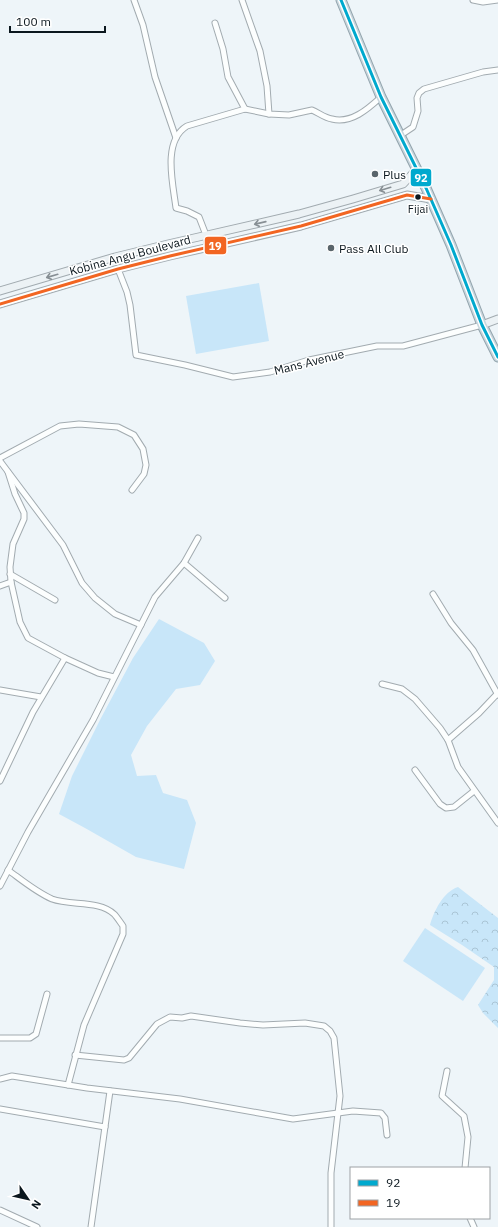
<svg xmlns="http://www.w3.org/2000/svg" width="498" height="1227" viewBox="0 0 498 1227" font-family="'IBM Plex Sans',sans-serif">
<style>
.grass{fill:#c8e6f9}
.forest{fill:url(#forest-crowns)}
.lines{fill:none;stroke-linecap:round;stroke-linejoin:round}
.street-casing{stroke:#a2abb0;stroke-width:7}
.secondary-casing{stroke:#a2abb0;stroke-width:9}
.highway-casing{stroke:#93a4ad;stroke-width:11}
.street{stroke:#fcfefe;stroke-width:5}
.secondary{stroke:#ecf2f5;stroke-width:7}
.highway{stroke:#c8d6dd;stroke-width:9}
.bus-1-casing{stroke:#fff;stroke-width:6}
.bus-2-casing{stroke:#fff;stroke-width:6}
.bus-1{stroke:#00a9ce;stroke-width:3}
.bus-2{stroke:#f26522;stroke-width:3}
.oneway{stroke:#878f94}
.poi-dot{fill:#5a656b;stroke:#fff;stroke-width:1.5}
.bus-dot{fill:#0b171e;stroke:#fff;stroke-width:1.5}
.labels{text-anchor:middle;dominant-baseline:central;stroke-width:3;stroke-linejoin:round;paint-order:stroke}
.bus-label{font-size:11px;fill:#0b171e;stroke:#fff}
.poi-label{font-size:12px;fill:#0b171e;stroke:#fff;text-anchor:start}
.street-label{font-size:12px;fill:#0b171e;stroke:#fff}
.line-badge{stroke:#fff;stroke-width:1.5}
.badge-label{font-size:11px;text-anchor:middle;font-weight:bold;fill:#fff}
</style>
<defs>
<pattern id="forest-crowns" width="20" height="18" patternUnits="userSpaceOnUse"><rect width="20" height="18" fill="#c8e6f9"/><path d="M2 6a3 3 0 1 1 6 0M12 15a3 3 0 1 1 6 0" fill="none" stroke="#aac5d5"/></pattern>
</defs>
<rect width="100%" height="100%" fill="#eef5f9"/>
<g class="grass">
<polygon points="259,283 269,341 196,354 186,296"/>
<polygon points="159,619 204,643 215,661 200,685 176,689 147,726 131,755 137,776 156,775 163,793 187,800 196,823 184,869 136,857 85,828 59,814 72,776 101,718 133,658"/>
<polygon points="425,928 485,968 463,1001 403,961"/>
</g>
<path class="forest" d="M 458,887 L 498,918 L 498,1028 L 483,1013 L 478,1005 L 494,980 L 494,967 L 462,945 L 430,925 C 434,911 443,892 458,887 Z"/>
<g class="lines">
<defs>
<g id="street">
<polyline points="134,0 143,25 155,77 176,138"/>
<polyline points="242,0 260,51 267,86 269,114"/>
<polyline points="473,0 483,2 498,0"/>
<polyline points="215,23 223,49 228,77 245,109"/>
<polyline points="401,135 413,127 418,111 417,98 419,93 424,89 483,72 498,70"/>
<path d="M 207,248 L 206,235 L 199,217 L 187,211 L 176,208 C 173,184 162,141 187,126 L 245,109 L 269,114 L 289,115 L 312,110 C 319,113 325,118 332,119 C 351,124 368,109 381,97"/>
<polyline points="118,269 127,292 130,305 136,355 185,365 233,377 270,372 309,360 377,346 403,346 482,325"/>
<polyline points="0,458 60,426 79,424 118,427 134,435 143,449 146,465 144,474 132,490"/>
<polyline points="0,461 63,545 82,583 95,598 115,614 141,625"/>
<polyline points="8,472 15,494 24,513 24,519 13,544 10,567 11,582 20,622 28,638 65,658 98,673 114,677"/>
<polyline points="184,563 225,598"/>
<polyline points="10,574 55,600"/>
<polyline points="0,586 11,582"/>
<polyline points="433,594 451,623 473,650 498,695"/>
<polyline points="382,684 402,689 415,699 440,728 448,740 458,767 498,823"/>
<polyline points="0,690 41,697"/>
<polyline points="448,740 479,713 498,693"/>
<polyline points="415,770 440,804 446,808 454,807 474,791"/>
<polyline points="0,781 33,712 65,658"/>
<path d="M 8,870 C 23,881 36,892 52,899 C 71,906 99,900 114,914 C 117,917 120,922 123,926 L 123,934 L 84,1025 L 68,1085"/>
<polyline points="0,886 28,832 93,720 155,597 184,563 198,538"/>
<polyline points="0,1038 30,1038 36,1034 47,994"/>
<polyline points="75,1055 124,1060 129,1058 157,1024 170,1017 182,1018 191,1016 240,1023 263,1025 305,1023 324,1026 330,1031 334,1038 340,1096 331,1173 331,1227"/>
<polyline points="447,1071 442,1096 464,1116 468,1137 465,1168"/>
<polyline points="0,1079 12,1076 87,1088 180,1099 293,1119 353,1111 381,1113 385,1118 387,1135"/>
<polyline points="0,1109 105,1127"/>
<polyline points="0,1210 37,1227"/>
<polyline points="470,1218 474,1227"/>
<polyline points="91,1227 110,1091"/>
</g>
<g id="secondary">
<polyline points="0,291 115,257 168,244 299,214 353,199 403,184 417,169"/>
<polyline points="0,304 118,269 170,256 301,226 407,195 431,199"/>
<polyline points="482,325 498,319"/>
</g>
<polyline id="highway" points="341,0 381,97 426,188 451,245 482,325 498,357"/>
</defs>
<use href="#street" class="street-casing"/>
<use href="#secondary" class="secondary-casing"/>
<use href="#highway" class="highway-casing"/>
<use href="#street" class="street"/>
<use href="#secondary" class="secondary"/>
<use href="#highway" class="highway"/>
<defs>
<polyline id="bus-1" points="341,0 381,97 426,188 451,245 482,325 498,357"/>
<polyline id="bus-2" points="0,304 118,269 170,256 301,226 407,195 431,199"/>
</defs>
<use href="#bus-1" class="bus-1-casing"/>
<use href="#bus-2" class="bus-2-casing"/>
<use href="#bus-1" class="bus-1"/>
<use href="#bus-2" class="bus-2"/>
</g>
<defs><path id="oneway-shaft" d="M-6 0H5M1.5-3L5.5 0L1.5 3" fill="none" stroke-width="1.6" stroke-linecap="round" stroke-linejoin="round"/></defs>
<g class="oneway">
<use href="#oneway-shaft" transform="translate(385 189) rotate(163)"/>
<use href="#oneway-shaft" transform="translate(260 223) rotate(167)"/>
<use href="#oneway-shaft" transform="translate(52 276) rotate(164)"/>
</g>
<g class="poi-dot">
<circle cx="375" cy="174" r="4"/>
<circle cx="331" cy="248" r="4"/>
</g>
<circle class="bus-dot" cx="418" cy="197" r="3.5"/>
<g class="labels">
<g class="bus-label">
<text x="418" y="209">Fijai</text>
</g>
<g class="poi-label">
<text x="383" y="174">Plus</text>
<text x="339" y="248">Pass All Club</text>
</g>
<g class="street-label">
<text transform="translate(130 255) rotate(-15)">Kobina Angu Boulevard</text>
<text transform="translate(309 362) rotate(-14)">Mans Avenue</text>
</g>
</g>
<g class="line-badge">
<rect x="410" y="168" width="22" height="19" rx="4" fill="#00a9ce"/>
<rect x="204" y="236" width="23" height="19" rx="4" fill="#f26522"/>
</g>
<g class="badge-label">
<text x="421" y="182">92</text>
<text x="215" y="250">19</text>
</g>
<rect x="350" y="1167" width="140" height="52" fill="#ffffff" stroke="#9da2a5"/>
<rect x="358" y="1180" width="20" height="6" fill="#00a9ce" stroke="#9da2a5"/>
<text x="386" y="1187" font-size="12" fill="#0b171e">92</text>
<rect x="358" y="1200" width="20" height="6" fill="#f26522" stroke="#9da2a5"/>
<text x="386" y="1207" font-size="12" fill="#0b171e">19</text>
<g transform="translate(28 1199) rotate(124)" stroke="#ffffff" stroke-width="3" paint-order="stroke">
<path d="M0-3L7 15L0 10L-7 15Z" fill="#0b171e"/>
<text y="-6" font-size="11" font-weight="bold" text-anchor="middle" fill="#0b171e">N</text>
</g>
<path d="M10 26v6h95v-6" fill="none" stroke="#0b171e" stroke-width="2"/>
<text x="16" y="26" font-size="12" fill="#0b171e" stroke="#ffffff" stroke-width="3" paint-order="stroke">100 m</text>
</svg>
